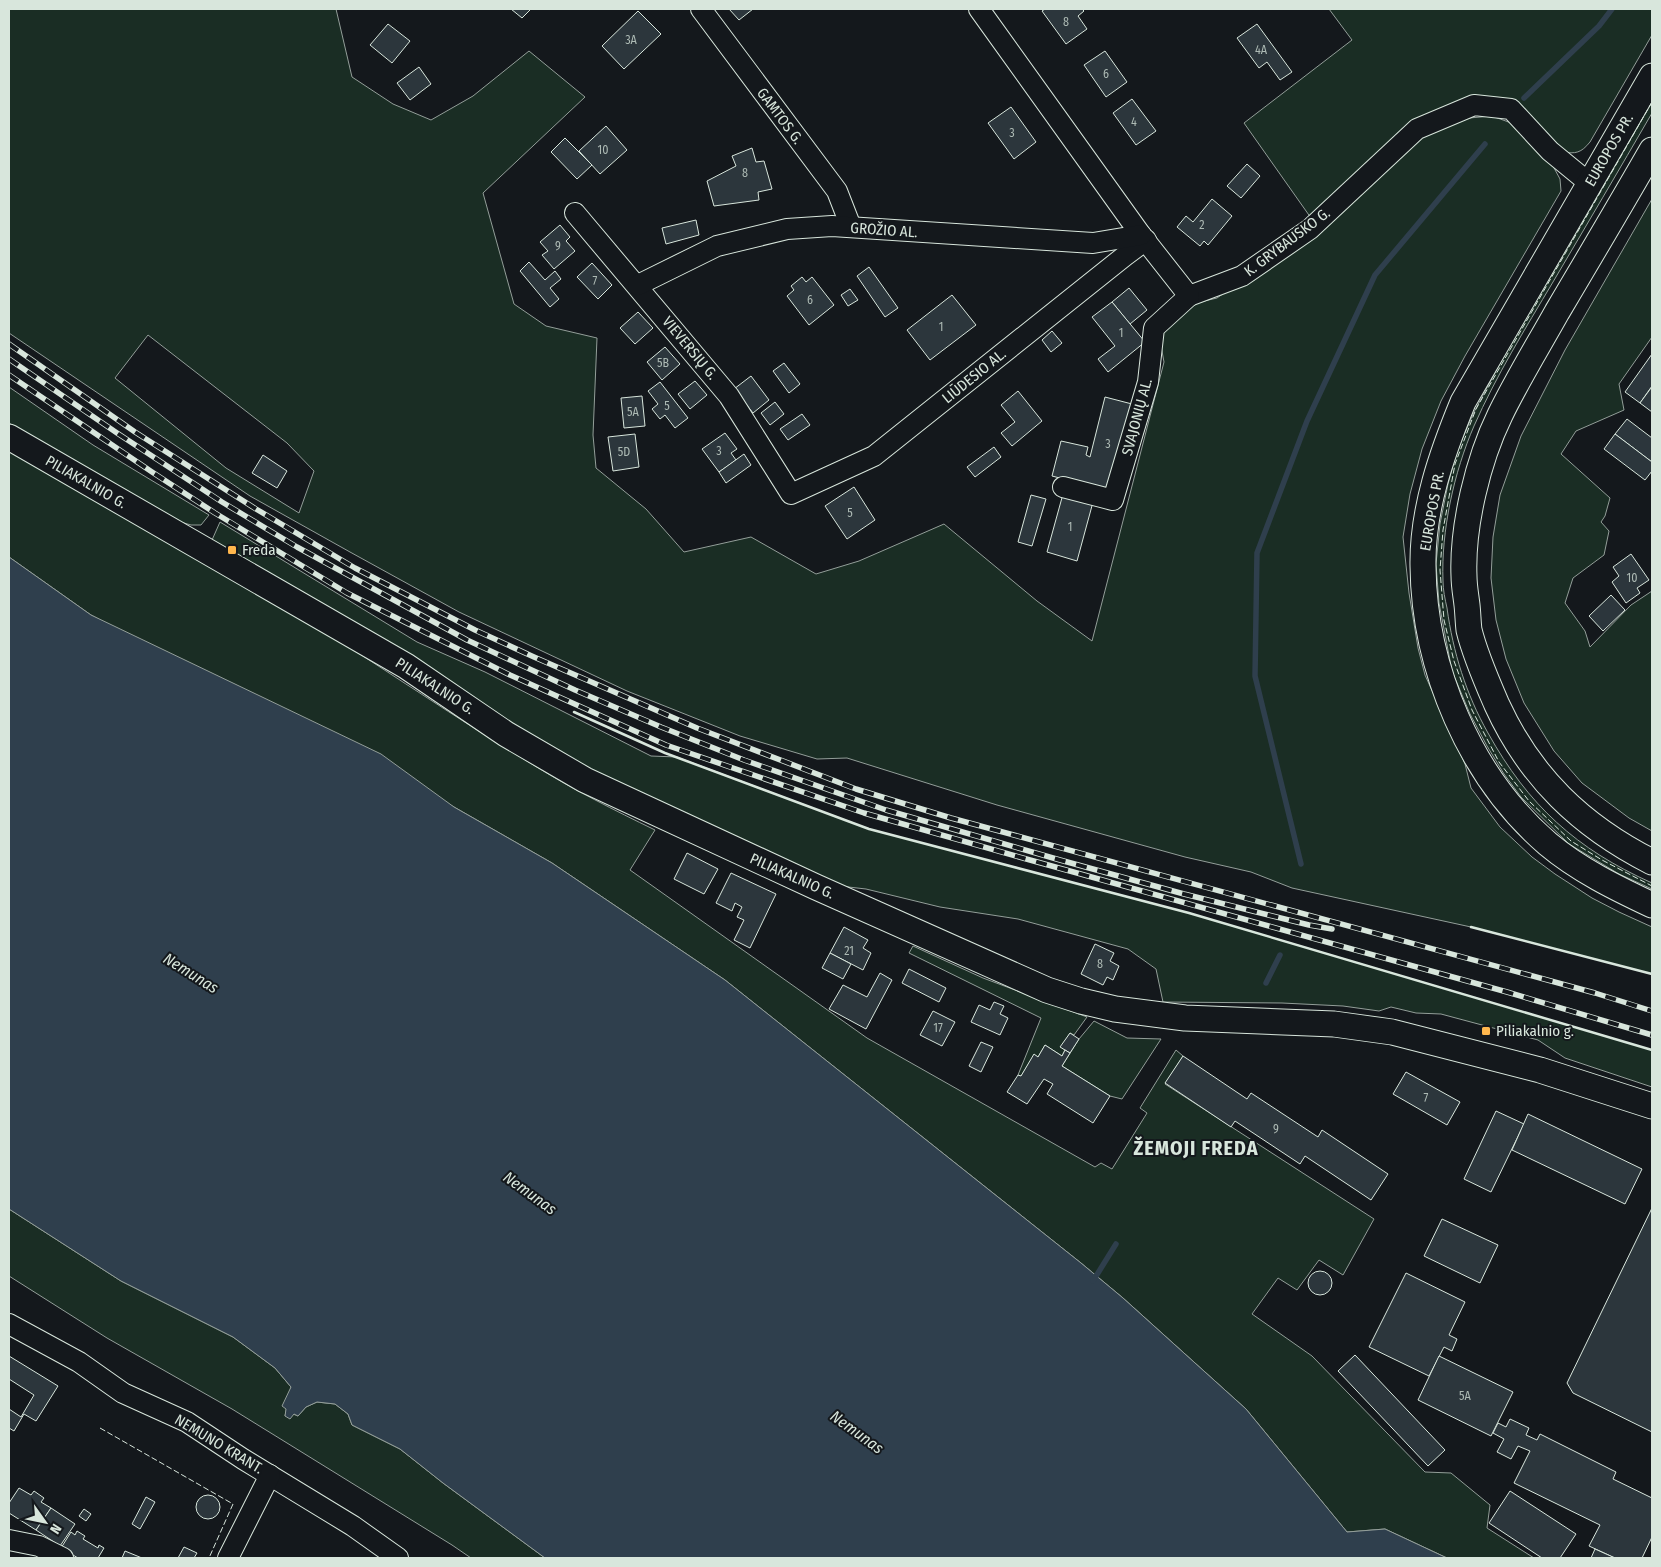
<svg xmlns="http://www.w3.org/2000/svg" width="1661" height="1567" viewBox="0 0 1661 1567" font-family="'Fira Sans Condensed',sans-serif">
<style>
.green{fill:#1a2d24;stroke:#939e99;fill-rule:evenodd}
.water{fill:#2f3f4d;stroke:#939e99}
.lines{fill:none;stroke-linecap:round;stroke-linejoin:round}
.stream{stroke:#2f3f4d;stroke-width:5.5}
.building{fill:#2c363c;stroke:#d8e6dc}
.minor-casing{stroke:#d8e6dc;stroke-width:22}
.major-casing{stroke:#d8e6dc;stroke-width:27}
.minor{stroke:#14181c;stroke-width:20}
.major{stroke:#14181c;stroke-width:25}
.rail-casing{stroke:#d8e6dc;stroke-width:5.5}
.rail{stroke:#14181c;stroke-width:4;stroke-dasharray:11;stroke-linecap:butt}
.fence{stroke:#d8e6dc;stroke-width:1;stroke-dasharray:6 2.5;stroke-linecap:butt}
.wall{stroke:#d8e6dc;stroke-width:2.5}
.poi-dot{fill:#ffb74d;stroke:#14181c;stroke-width:2}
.labels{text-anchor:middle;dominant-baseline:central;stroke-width:4;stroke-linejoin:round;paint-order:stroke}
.number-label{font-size:12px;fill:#adbab4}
.street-label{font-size:15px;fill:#d8e6dc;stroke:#14181c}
.poi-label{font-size:15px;fill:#d8e6dc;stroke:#14181c;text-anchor:start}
.water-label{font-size:16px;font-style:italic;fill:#d8e6dc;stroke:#14181c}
.district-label{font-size:20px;font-weight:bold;letter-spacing:1px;fill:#d8e6dc;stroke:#14181c}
</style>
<rect width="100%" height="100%" fill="#14181c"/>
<g class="green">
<path d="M 9,9 L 336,9 L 352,77 L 393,104 L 431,120 L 473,96 L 529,51 L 585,97 L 483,193 L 514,304 L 546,326 L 597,338 L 593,435 L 596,468 L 646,509 L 684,552 L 751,537 L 816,574 L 859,561 L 944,524 L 1037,601 L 1092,641 L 1164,362 L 1158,330 L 1196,303 L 1217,298 L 1312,232 L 1419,138 L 1469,118 L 1492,116 L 1514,124 L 1547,155 L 1560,179 L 1561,191 L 1465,356 L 1441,401 L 1422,449 L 1410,494 L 1403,537 L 1409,593 L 1418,648 L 1425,675 L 1465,764 L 1471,788 L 1500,827 L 1532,857 L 1555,874 L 1592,898 L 1619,912 L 1652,927 L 1652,974 L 1471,927 L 1292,888 L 1251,872 L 1185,857 L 997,805 L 847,758 L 817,759 L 740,736 L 627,691 L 459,612 L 350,552 L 250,496 L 9,333 ZM 148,335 L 287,443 L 314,471 L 299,513 L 226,468 L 115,378 Z"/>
<path d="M 1329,9 L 1652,9 L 1652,35 L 1590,142 C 1581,153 1576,154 1562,152 L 1515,101 L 1474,100 L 1311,218 L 1244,123 L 1352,40 Z"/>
<path d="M 1652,101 L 1652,113 C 1619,170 1586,226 1553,282 C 1525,329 1496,376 1474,426 C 1454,472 1441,531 1443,581 C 1443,590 1445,599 1447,608 C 1453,652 1466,694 1488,733 C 1528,805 1576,849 1652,883 L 1652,889 L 1619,874 L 1569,844 L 1521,797 L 1504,774 L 1487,746 L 1470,714 L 1452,671 L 1439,603 L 1436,564 L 1440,524 L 1448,484 L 1457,451 L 1474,412 L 1512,341 Z"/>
<polygon points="1652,199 1652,337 1619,384 1624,410 1576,431 1561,454 1610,498 1605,516 1601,522 1609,531 1604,555 1573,578 1565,603 1585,631 1590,647 1631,605 1652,591 1652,831 1629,818 1582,783 1554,751 1524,703 1506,659 1496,620 1491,578 1493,537 1500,495 1521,436 1565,350"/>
<polygon points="9,387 93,445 209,515 201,525 191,525 177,521 9,423"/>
<path d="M 9,451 C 128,517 247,583 363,656 C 420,693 477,731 535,766 C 574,790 614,810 655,830 L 630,870 L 867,1038 L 1095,1167 L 1101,1163 L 1112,1169 L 1147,1113 L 1140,1108 L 1176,1050 L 1183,1056 L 1165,1084 L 1374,1219 L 1343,1275 L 1319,1260 L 1297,1290 L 1278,1278 L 1252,1314 L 1312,1356 L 1425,1472 L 1451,1473 L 1490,1505 L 1487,1528 L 1534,1558 L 1447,1558 L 1385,1529 L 1347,1532 L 1246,1409 L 1123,1298 L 1081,1263 L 725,980 L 552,863 L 454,807 L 91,615 L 9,557 Z"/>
<polygon points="220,522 417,642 485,672 651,756 677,757 869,829 1189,913 1652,1050 1652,1087 1565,1058 1538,1040 1441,1014 1416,1013 1391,1007 1379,1011 1343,1006 1282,1003 1163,1002 1156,969 1128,949 1018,919 940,907 866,889 831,885 590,777 212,540"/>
<polygon points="913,946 983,978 1087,1017 1074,1035 1070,1033 1061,1047 1065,1050 1062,1056 1045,1045 1038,1057 1034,1055 1021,1076 1018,1075 1041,1018 909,953"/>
<polygon points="1094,1021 1127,1038 1161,1039 1122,1099 1110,1096 1062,1066 1079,1039"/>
<polygon points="9,1209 121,1281 233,1337 275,1368 291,1387 285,1416 293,1414 298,1416 306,1407 317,1402 335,1404 348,1414 352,1425 400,1449 443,1483 545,1558 471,1558 452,1545 232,1409 107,1338 9,1276"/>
</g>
<polygon class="water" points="9,557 91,615 381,754 454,807 552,863 725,980 1081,1263 1123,1298 1246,1409 1347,1532 1385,1529 1447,1558 545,1558 443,1483 400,1449 352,1425 348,1414 335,1404 317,1402 306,1407 298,1416 294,1414 290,1419 285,1416 286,1409 282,1406 291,1387 275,1368 233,1337 121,1281 9,1209"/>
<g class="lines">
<g class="stream">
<polyline points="1524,98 1599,26 1612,9"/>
<polyline points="1301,864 1255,676 1257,553 1307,421 1375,275 1485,144"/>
<polyline points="1266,983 1280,955"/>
<polyline points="1093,1281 1116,1244"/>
</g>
</g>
<g class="building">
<polygon points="511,9 531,9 522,18"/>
<polygon points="729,9 753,9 739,20"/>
<polygon points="1045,9 1082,9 1084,11 1078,16 1087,29 1066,44 1042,11"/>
<polygon points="638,11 661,34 624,69 602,46"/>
<polygon points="388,24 410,41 392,63 370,45"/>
<polygon points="1257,24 1292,72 1280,80 1267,62 1259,68 1237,38"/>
<polygon points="1105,51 1127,82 1106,97 1084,65"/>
<polygon points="419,67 431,84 410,100 397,83"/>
<polygon points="1132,99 1156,131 1136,145 1113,113"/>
<polygon points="1011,107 1036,142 1014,159 988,123"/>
<polygon points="606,126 627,150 600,174 579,151"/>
<polygon points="565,138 592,165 577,179 551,152"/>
<polygon points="752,148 756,162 764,161 772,189 758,192 759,200 714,206 707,181 736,166 732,156"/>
<polygon points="1247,164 1260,176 1241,198 1227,186"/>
<polygon points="1212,199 1232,216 1208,245 1204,241 1200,246 1177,227 1186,216 1193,222"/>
<polygon points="696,220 699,235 666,244 662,228"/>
<polygon points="560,225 570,237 566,241 575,251 554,269 542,255 548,251 540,242"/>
<polygon points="529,262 545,280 555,271 561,279 550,288 559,299 550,307 520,271"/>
<polygon points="592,263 612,285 598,299 577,277"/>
<polygon points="869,267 898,308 885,317 857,276"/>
<polygon points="802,277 806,282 812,277 834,305 809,325 787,296 794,290 791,286"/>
<polygon points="1129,288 1147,310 1130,324 1112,302"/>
<polygon points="850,289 858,300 848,306 841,295"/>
<polygon points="952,295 976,325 930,360 907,330"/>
<polygon points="1112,302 1145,342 1108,372 1098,359 1115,346 1092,317"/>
<polygon points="638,312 653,328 635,344 620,328"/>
<polygon points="1052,331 1062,343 1051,352 1042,340"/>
<polygon points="665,347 680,364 662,380 647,362"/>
<polygon points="1652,354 1652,386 1640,403 1625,392"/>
<polygon points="784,363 800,384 789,393 773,371"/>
<polygon points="751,376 769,400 753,413 734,389"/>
<polygon points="695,381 707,395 690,409 678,394"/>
<polygon points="660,382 688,418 675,428 665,415 660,419 652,409 658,404 648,391"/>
<polygon points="1651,388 1652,388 1652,412 1640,403"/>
<polygon points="1018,391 1042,421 1012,446 1001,433 1015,422 1001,405"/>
<polygon points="642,396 645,426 624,428 621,398"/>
<polygon points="1105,397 1132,404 1110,491 1052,476 1061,441 1088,447 1086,455 1090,457"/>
<polygon points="775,402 784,414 770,425 761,413"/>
<polygon points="802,414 810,425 788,440 780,429"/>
<polygon points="1627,419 1652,438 1652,462 1615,434"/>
<polygon points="725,433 737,449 731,453 736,460 719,472 702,449"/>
<polygon points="635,434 639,467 613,471 608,437"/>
<polygon points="1615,434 1652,462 1652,471 1645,480 1604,449"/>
<polygon points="994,447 1001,457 975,477 967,467"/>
<polygon points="744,454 751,465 726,483 719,472"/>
<polygon points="263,455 287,471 277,488 252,473"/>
<polygon points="854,487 875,520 847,539 825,506"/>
<polygon points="1063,494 1093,502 1077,561 1047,552"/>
<polygon points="1031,495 1046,499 1032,546 1018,542"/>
<polygon points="1631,554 1649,580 1637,588 1640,593 1626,603 1612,582 1619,576 1613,567"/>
<polygon points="1611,595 1625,610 1603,631 1589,616"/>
<polygon points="687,853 718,869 704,894 674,879"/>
<polygon points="731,873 776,894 750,948 734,940 744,920 737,917 742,907 735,903 732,911 716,903"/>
<polygon points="844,927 868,940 863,948 871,953 863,970 830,953"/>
<polygon points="1095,944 1114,953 1110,961 1119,966 1113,980 1107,977 1103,985 1081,974"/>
<polygon points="830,953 851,964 843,979 822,968"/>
<polygon points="909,969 946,988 939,1002 902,983"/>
<polygon points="880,973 892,980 866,1029 829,1009 843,985 867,997"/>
<polygon points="994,1002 1004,1006 1000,1014 1008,1018 1000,1035 971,1022 979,1005 990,1010"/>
<polygon points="933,1011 955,1022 942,1046 920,1035"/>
<polygon points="1070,1033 1079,1039 1070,1053 1060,1047"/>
<polygon points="981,1042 993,1047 981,1072 969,1066"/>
<polygon points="1045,1045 1062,1056 1065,1050 1070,1053 1062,1066 1110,1096 1093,1123 1047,1094 1053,1084 1044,1079 1027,1104 1007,1092 1018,1075 1021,1076 1034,1054 1038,1057"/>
<polygon points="1183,1056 1247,1099 1251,1093 1318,1137 1322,1130 1388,1174 1371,1200 1305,1156 1300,1164 1235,1121 1231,1127 1165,1083"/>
<polygon points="1406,1072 1460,1102 1447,1125 1393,1094"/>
<polygon points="1496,1111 1524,1124 1491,1192 1464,1179"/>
<polygon points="1528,1114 1642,1169 1625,1204 1512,1150"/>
<polygon points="1652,1208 1652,1432 1573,1393 1567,1383"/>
<polygon points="1442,1219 1498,1245 1480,1283 1424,1256"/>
<circle cx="1320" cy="1283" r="12"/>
<polygon points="1406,1273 1465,1302 1449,1335 1457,1339 1452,1351 1444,1347 1429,1376 1369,1347"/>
<polygon points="1355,1355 1445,1450 1428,1466 1338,1371"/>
<polygon points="9,1356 58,1386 36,1421 24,1414 14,1431 9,1428 9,1409 21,1417 34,1395 9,1379"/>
<polygon points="1439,1356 1513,1392 1491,1436 1418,1400"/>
<polygon points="1510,1419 1529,1428 1526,1435 1537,1440 1540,1434 1616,1472 1613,1479 1652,1498 1652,1537 1642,1558 1615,1558 1589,1546 1600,1525 1514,1483 1530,1451 1518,1446 1511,1459 1497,1452 1504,1439 1493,1433 1498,1423 1506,1427"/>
<polygon points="19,1488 31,1495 34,1491 44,1498 41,1502 51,1508 36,1530 9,1513 9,1503"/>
<polygon points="1510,1491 1576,1534 1560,1558 1542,1558 1489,1523"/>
<circle cx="208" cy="1507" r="12"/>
<polygon points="146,1497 155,1502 140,1529 132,1524"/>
<polygon points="51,1508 75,1524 60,1546 36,1530"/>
<polygon points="84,1509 91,1514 86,1521 79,1516"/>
<polygon points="77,1531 85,1536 83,1539 98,1548 99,1545 104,1548 98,1558 78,1558 61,1548 71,1532 75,1535"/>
<polygon points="184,1547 197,1553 194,1558 178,1558"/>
<polygon points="1595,1549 1615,1558 1591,1558"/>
<polygon points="125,1551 142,1558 122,1558"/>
</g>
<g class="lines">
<defs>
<g id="minor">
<polyline points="701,9 837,191 851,227"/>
<polyline points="979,9 1141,235 1189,296 1242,276 1310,229 1417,129 1474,105 1511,109 1550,151 1589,183"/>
<polyline points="575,213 729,396 791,494 874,456 1126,255 1146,240"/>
<polyline points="638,285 717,246 787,229 832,226 1093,243 1141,235"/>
<polyline points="1063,487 1113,500 1148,382 1154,328 1189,296"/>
<polyline points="9,1324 79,1362 123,1393 187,1422 243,1459 353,1526 398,1558"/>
<polyline points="9,1540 39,1546 63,1558"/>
<polyline points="228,1558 270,1475"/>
</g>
<g id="major">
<path d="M 1652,76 L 1463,402 C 1442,453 1422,509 1423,566 C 1424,668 1470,777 1548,844 C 1579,870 1616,888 1652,905"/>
<path d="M 1652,150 C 1621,204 1589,258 1557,312 C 1538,346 1517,380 1500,415 C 1478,460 1462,526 1464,576 C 1464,586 1466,596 1467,605 C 1468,614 1468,622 1469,630 C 1475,655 1487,682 1497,705 C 1530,777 1581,826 1652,862"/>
<polyline points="9,437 406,666 506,734 585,780 816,887 1047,990 1081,1001 1115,1009 1185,1018 1334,1024 1392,1032 1540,1070 1652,1106"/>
</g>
</defs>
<use href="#minor" class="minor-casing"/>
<use href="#major" class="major-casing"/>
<use href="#minor" class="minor"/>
<use href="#major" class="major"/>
<defs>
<g id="rail">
<polyline points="9,344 135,432 256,509 355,568 475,630 534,657 697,728 856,789 951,818 1595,993 1652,1011"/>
<polyline points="9,359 117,433 222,502 297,547 467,640 575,690 661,727 744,760 886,810 1060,860 1184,894 1309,925 1332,929"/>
<polyline points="9,375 152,472 215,513 347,593 510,675 666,745 864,813 1030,860 1507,992 1652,1035"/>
</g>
</defs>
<use href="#rail" class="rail-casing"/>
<use href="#rail" class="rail"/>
<g class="fence">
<polyline points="1652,102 1476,409 1455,464 1443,530 1440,570 1444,620 1454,661 1472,710 1499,762 1529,801 1571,841 1602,860 1652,886"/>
<polyline points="100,1428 233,1504 209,1558"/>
</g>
<g class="wall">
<polyline points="574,712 665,753 869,829 1189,913 1652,1050"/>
<polyline points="1471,927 1652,974"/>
</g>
</g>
<g class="poi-dot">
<rect x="227" y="545" width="10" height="10" rx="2.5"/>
<rect x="1481" y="1026" width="10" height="10" rx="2.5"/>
</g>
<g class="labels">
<g class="number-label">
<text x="1066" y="22">8</text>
<text x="631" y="40">3A</text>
<text x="1261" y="50">4A</text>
<text x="1106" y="74">6</text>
<text x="1134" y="122">4</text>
<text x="1012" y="133">3</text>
<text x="603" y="150">10</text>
<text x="745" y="173">8</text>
<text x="1202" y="225">2</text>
<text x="558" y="246">9</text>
<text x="595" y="281">7</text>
<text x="810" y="300">6</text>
<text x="941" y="327">1</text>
<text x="1121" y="333">1</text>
<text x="663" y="363">5B</text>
<text x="667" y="406">5</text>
<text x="633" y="412">5A</text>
<text x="1108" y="444">3</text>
<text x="719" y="451">3</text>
<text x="624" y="452">5D</text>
<text x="850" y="513">5</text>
<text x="1070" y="527">1</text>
<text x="1632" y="578">10</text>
<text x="849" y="951">21</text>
<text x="1100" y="964">8</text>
<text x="938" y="1028">17</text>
<text x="1426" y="1098">7</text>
<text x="1276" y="1129">9</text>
<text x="1465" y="1396">5A</text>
</g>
<g class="street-label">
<text transform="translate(780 116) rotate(53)">GAMTOS G.</text>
<text transform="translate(1609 150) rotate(-60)">EUROPOS PR.</text>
<text transform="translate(884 230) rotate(4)">GROŽIO AL.</text>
<text transform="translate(1287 242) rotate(-37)">K. GRYBAUSKO G.</text>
<text transform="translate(690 348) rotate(50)">VIEVERSIŲ G.</text>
<text transform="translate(974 376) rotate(-39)">LIŪDESIO AL.</text>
<text transform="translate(1137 417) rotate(-75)">SVAJONIŲ AL.</text>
<text transform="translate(86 482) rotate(30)">PILIAKALNIO G.</text>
<text transform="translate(1432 511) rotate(-80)">EUROPOS PR.</text>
<text transform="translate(435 686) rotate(33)">PILIAKALNIO G.</text>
<text transform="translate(792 876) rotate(24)">PILIAKALNIO G.</text>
<text transform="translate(219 1444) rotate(31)">NEMUNO KRANT.</text>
</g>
<g class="poi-label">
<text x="242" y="550">Freda</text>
<text x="1496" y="1031">Piliakalnio g.</text>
</g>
<g class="water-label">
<text transform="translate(191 973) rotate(32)">Nemunas</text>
<text transform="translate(530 1193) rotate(36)">Nemunas</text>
<text transform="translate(857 1432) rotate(36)">Nemunas</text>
</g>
<g class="district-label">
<text x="1196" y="1148">ŽEMOJI FREDA</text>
</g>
</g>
<rect width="1661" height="1567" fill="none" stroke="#d8e6dc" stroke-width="20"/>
<g transform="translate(45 1522) rotate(123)" stroke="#14181c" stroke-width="4" paint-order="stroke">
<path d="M0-4L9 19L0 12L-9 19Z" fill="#d8e6dc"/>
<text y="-8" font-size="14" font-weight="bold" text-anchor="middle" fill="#d8e6dc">N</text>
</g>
</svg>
